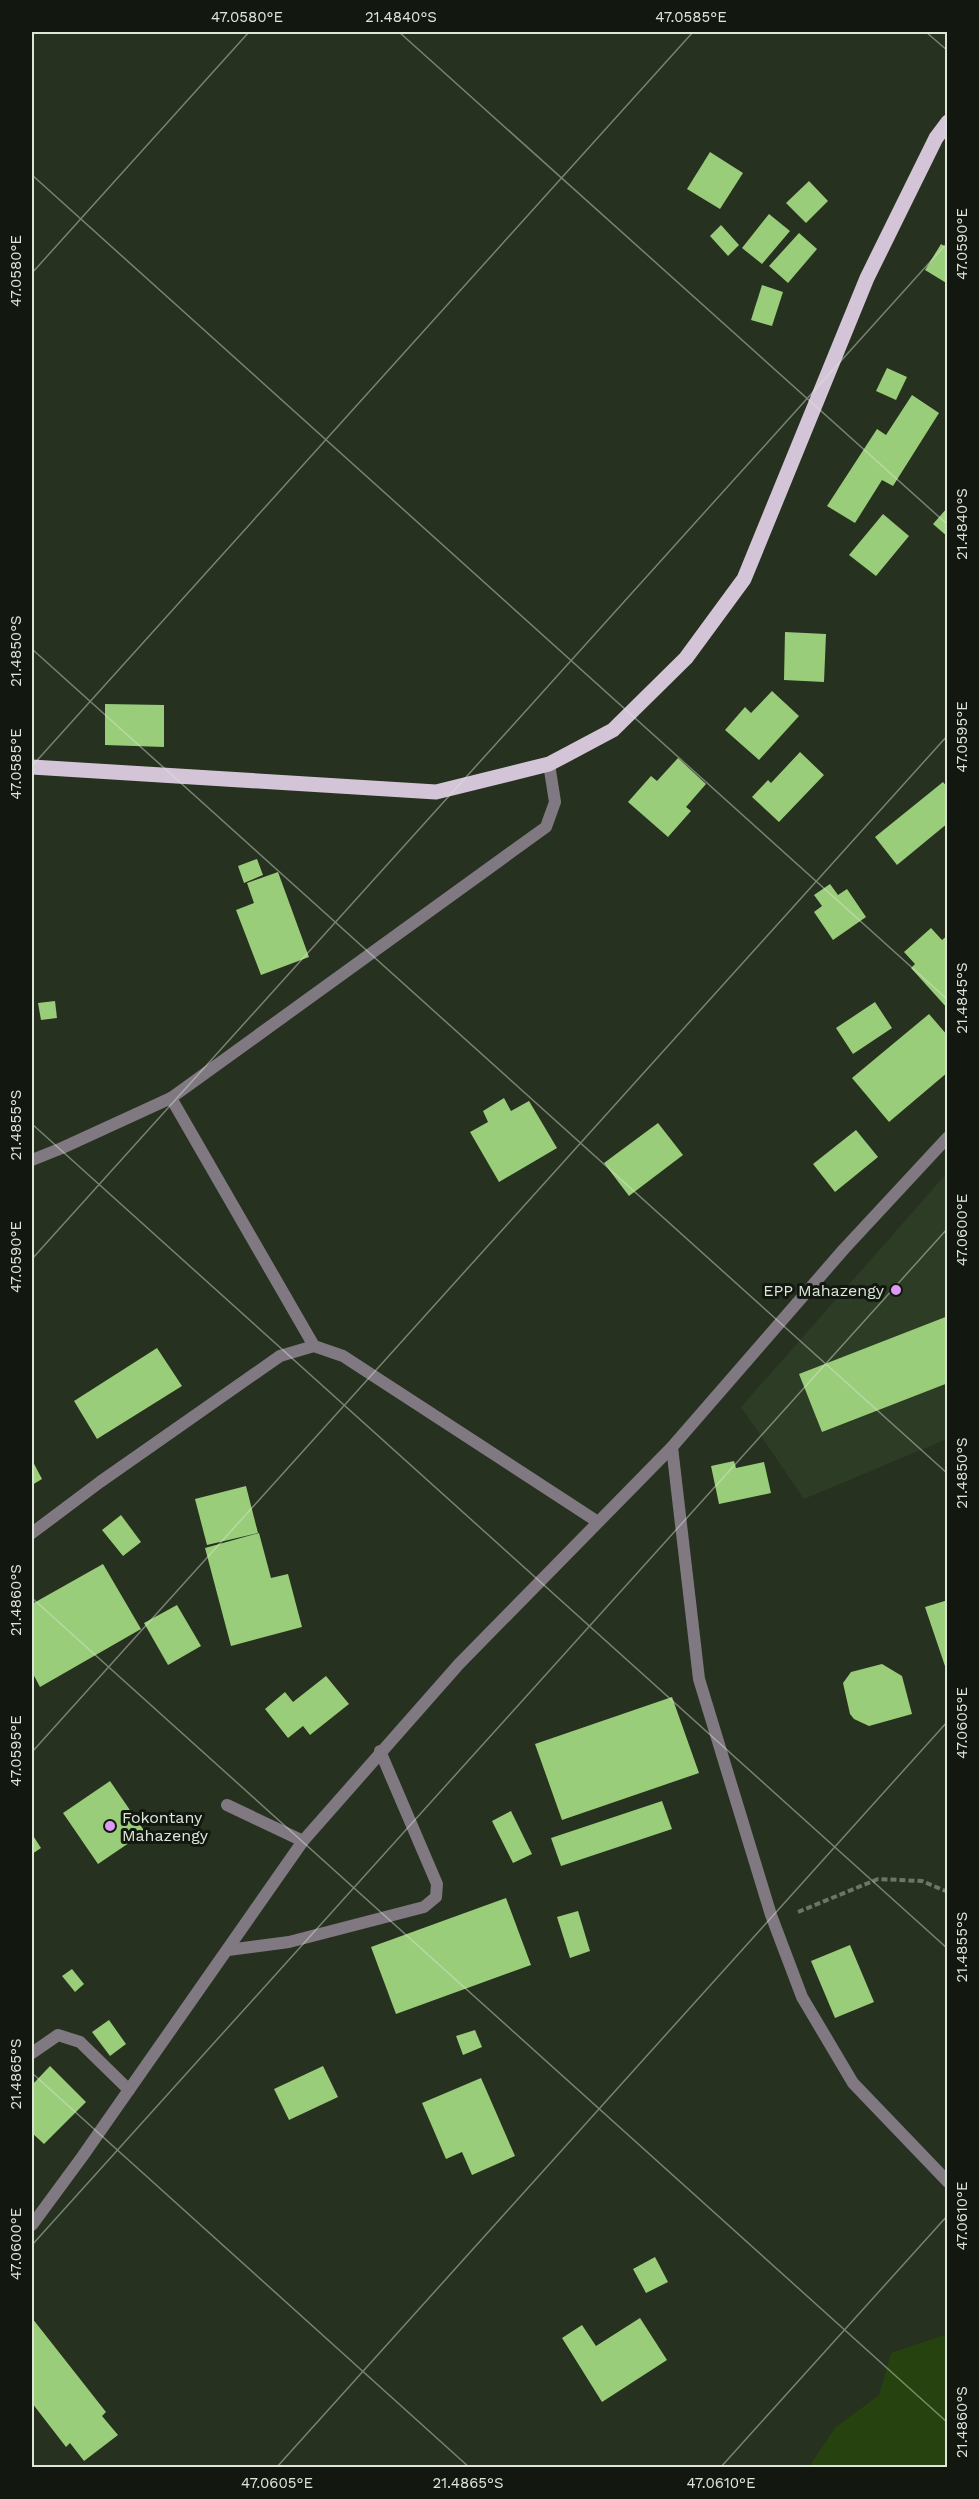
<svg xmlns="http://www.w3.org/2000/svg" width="979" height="2499" viewBox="0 0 979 2499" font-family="'Work Sans',sans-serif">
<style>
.built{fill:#2d3c24}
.green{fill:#26430f}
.building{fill:#9acd79}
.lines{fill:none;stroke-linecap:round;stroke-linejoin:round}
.path{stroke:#6c7666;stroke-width:4;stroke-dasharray:6 3;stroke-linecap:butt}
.service{stroke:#807982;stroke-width:12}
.minor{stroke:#807982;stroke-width:12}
.primary{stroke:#d3c5d7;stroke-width:15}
.ticks{fill:none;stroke:#dee6da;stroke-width:1.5;stroke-opacity:0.45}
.poi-dot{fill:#dd99f3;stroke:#12170f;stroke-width:2}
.labels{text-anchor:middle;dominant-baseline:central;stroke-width:6;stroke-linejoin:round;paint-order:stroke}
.poi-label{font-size:16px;fill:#dee6da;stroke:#12170f;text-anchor:end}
.neatline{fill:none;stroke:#dee6da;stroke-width:2}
.ticks-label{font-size:15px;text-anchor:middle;fill:#dee6da}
</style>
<rect width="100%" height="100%" fill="#26311f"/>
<polygon class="built" points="947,1173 947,1439 804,1499 741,1407"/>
<polygon class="green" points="947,2334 947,2467 809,2467 835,2428 879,2395 891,2353"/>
<g class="building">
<polygon points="710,152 743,173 720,209 687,189"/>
<polygon points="809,181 828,201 806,223 786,203"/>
<polygon points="769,214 790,231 762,264 742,248"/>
<polygon points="721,225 739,245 728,256 710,236"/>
<polygon points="799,233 817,249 788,283 769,266"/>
<polygon points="941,244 948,248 948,284 925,270"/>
<polygon points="762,285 783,292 772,326 751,320"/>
<polygon points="887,368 907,377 896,400 876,391"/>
<polygon points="912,395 939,413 893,486 882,480 855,523 827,506 877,429 886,435"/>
<polygon points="948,507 948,537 933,524"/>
<polygon points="883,514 909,536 876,576 849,555"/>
<polygon points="785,632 826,634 824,682 784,680"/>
<polygon points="772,691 799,716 759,760 725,730 745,707 751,713"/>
<polygon points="105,704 164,705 164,747 105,745"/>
<polygon points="800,752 824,775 779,822 752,797 768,780 771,783"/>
<polygon points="678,758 706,784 686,807 691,811 668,837 628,802 651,776 657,781"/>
<polygon points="943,782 948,788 948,823 897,865 875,837"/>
<polygon points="257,859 263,875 244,883 238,866"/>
<polygon points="278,872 309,957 261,975 236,910 254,903 247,883"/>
<polygon points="830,884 838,895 847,889 866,917 833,940 814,912 822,906 814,895"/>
<polygon points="931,928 942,940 948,935 948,1009 911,968 915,964 904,952"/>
<polygon points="55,1001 57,1018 41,1020 38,1003"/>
<polygon points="875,1002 892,1028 853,1054 836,1028"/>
<polygon points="929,1014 948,1036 948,1072 889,1122 852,1078"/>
<polygon points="504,1098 511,1111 529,1101 557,1148 499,1182 470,1132 488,1122 483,1111"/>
<polygon points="658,1123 683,1155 629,1196 604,1163"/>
<polygon points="856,1130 878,1157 835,1192 813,1164"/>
<polygon points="948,1316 948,1383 822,1432 799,1374"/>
<polygon points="157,1348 182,1386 97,1439 74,1401"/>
<polygon points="32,1460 42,1479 32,1485"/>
<polygon points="734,1461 736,1468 764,1462 771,1493 719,1504 711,1466"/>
<polygon points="246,1486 258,1533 207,1545 195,1499"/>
<polygon points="121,1515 141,1542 123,1556 102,1530"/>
<polygon points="259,1533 271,1578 288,1574 302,1627 231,1646 205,1548"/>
<polygon points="103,1564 141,1629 40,1687 32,1672 32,1604"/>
<polygon points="948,1600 948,1672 947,1672 925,1607"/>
<polygon points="177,1605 201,1646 168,1665 144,1623"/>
<polygon points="882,1664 902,1676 912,1714 869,1726 854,1719 850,1714 843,1683 851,1672"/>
<polygon points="326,1676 349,1704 310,1735 303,1726 288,1738 265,1709 285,1692 293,1702"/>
<polygon points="672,1697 699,1773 562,1820 535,1744"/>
<polygon points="110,1781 145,1832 98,1864 63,1813"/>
<polygon points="662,1801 672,1829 561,1866 551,1838"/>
<polygon points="511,1811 532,1854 513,1863 492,1821"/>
<polygon points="32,1834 41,1848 32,1854"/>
<polygon points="506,1898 531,1965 396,2014 371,1947"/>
<polygon points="578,1911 590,1951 570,1958 557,1917"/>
<polygon points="850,1945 874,2002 835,2018 811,1961"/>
<polygon points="72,1969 84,1984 75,1992 62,1976"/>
<polygon points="109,2020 126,2044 110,2056 92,2032"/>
<polygon points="475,2030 482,2047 463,2055 456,2036"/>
<polygon points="50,2066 86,2102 44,2144 32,2133 32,2085"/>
<polygon points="323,2066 338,2097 289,2120 274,2089"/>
<polygon points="481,2078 515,2156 472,2175 462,2152 446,2159 422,2103"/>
<polygon points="655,2257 668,2282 646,2293 633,2269"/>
<polygon points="32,2318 106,2412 102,2416 118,2435 84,2461 70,2443 66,2447 32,2403"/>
<polygon points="640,2318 667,2360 602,2402 562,2338 582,2325 596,2346"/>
</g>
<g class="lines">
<polyline class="path" points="798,1912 878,1879 922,1881 948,1892"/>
<g class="service">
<polyline points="227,1805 303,1841"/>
<polyline points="228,1950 289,1942 424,1907 436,1897 437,1884 380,1751"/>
<polyline points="32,2053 58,2035 80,2042 129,2090"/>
</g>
<g class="minor">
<polyline points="171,1098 314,1346"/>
<polyline points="32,1160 62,1148 171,1098 546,827 555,802 549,764"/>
<polyline points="672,1447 699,1679 771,1915 802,1997 853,2083 948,2182"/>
<polyline points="32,1533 100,1482 280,1356 314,1346 343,1356 598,1522"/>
<polyline points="32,2225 82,2157 303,1841 459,1664 672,1447 844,1249 948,1137"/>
</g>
<polyline class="primary" points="32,767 436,792 549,764 613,730 686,658 744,579 867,278 936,138 948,122"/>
</g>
<path class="ticks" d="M 399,32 L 948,525M 926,32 L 948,51M 32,175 L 948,1000M 32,273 L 249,32M 32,649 L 948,1474M 32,766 L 693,32M 32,1124 L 948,1949M 32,1259 L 948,242M 32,1598 L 948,2423M 32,1752 L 948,735M 32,2073 L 470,2468M 32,2245 L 948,1228M 276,2468 L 948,1721M 720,2468 L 948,2215"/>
<g class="poi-dot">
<circle cx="896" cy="1290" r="6"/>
<circle cx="110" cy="1826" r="6"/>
</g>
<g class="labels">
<g class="poi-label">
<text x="884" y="1290">EPP Mahazengy</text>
<text x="122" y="1817" text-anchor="start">Fokontany<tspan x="122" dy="18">Mahazengy</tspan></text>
</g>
</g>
<rect width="979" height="2499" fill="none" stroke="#12170f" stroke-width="66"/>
<rect x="33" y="33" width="913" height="2433" class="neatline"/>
<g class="ticks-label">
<text x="247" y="22">47.0580°E</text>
<text x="401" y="22">21.4840°S</text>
<text x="691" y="22">47.0585°E</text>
<text transform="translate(962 244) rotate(-90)" y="5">47.0590°E</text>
<text transform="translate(16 271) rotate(-90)" y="5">47.0580°E</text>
<text transform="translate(962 524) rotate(-90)" y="5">21.4840°S</text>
<text transform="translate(16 651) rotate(-90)" y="5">21.4850°S</text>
<text transform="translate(962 737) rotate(-90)" y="5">47.0595°E</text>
<text transform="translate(16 764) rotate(-90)" y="5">47.0585°E</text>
<text transform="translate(962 998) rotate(-90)" y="5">21.4845°S</text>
<text transform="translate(16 1125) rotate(-90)" y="5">21.4855°S</text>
<text transform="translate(962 1230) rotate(-90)" y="5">47.0600°E</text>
<text transform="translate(16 1257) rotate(-90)" y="5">47.0590°E</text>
<text transform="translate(962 1473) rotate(-90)" y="5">21.4850°S</text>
<text transform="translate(16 1600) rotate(-90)" y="5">21.4860°S</text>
<text transform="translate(962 1723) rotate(-90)" y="5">47.0605°E</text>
<text transform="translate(16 1751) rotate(-90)" y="5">47.0595°E</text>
<text transform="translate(962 1947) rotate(-90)" y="5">21.4855°S</text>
<text transform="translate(16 2074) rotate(-90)" y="5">21.4865°S</text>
<text transform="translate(962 2216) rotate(-90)" y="5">47.0610°E</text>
<text transform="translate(16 2244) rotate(-90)" y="5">47.0600°E</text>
<text transform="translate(962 2422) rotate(-90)" y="5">21.4860°S</text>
<text x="277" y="2488">47.0605°E</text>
<text x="468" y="2488">21.4865°S</text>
<text x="721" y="2488">47.0610°E</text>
</g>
</svg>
